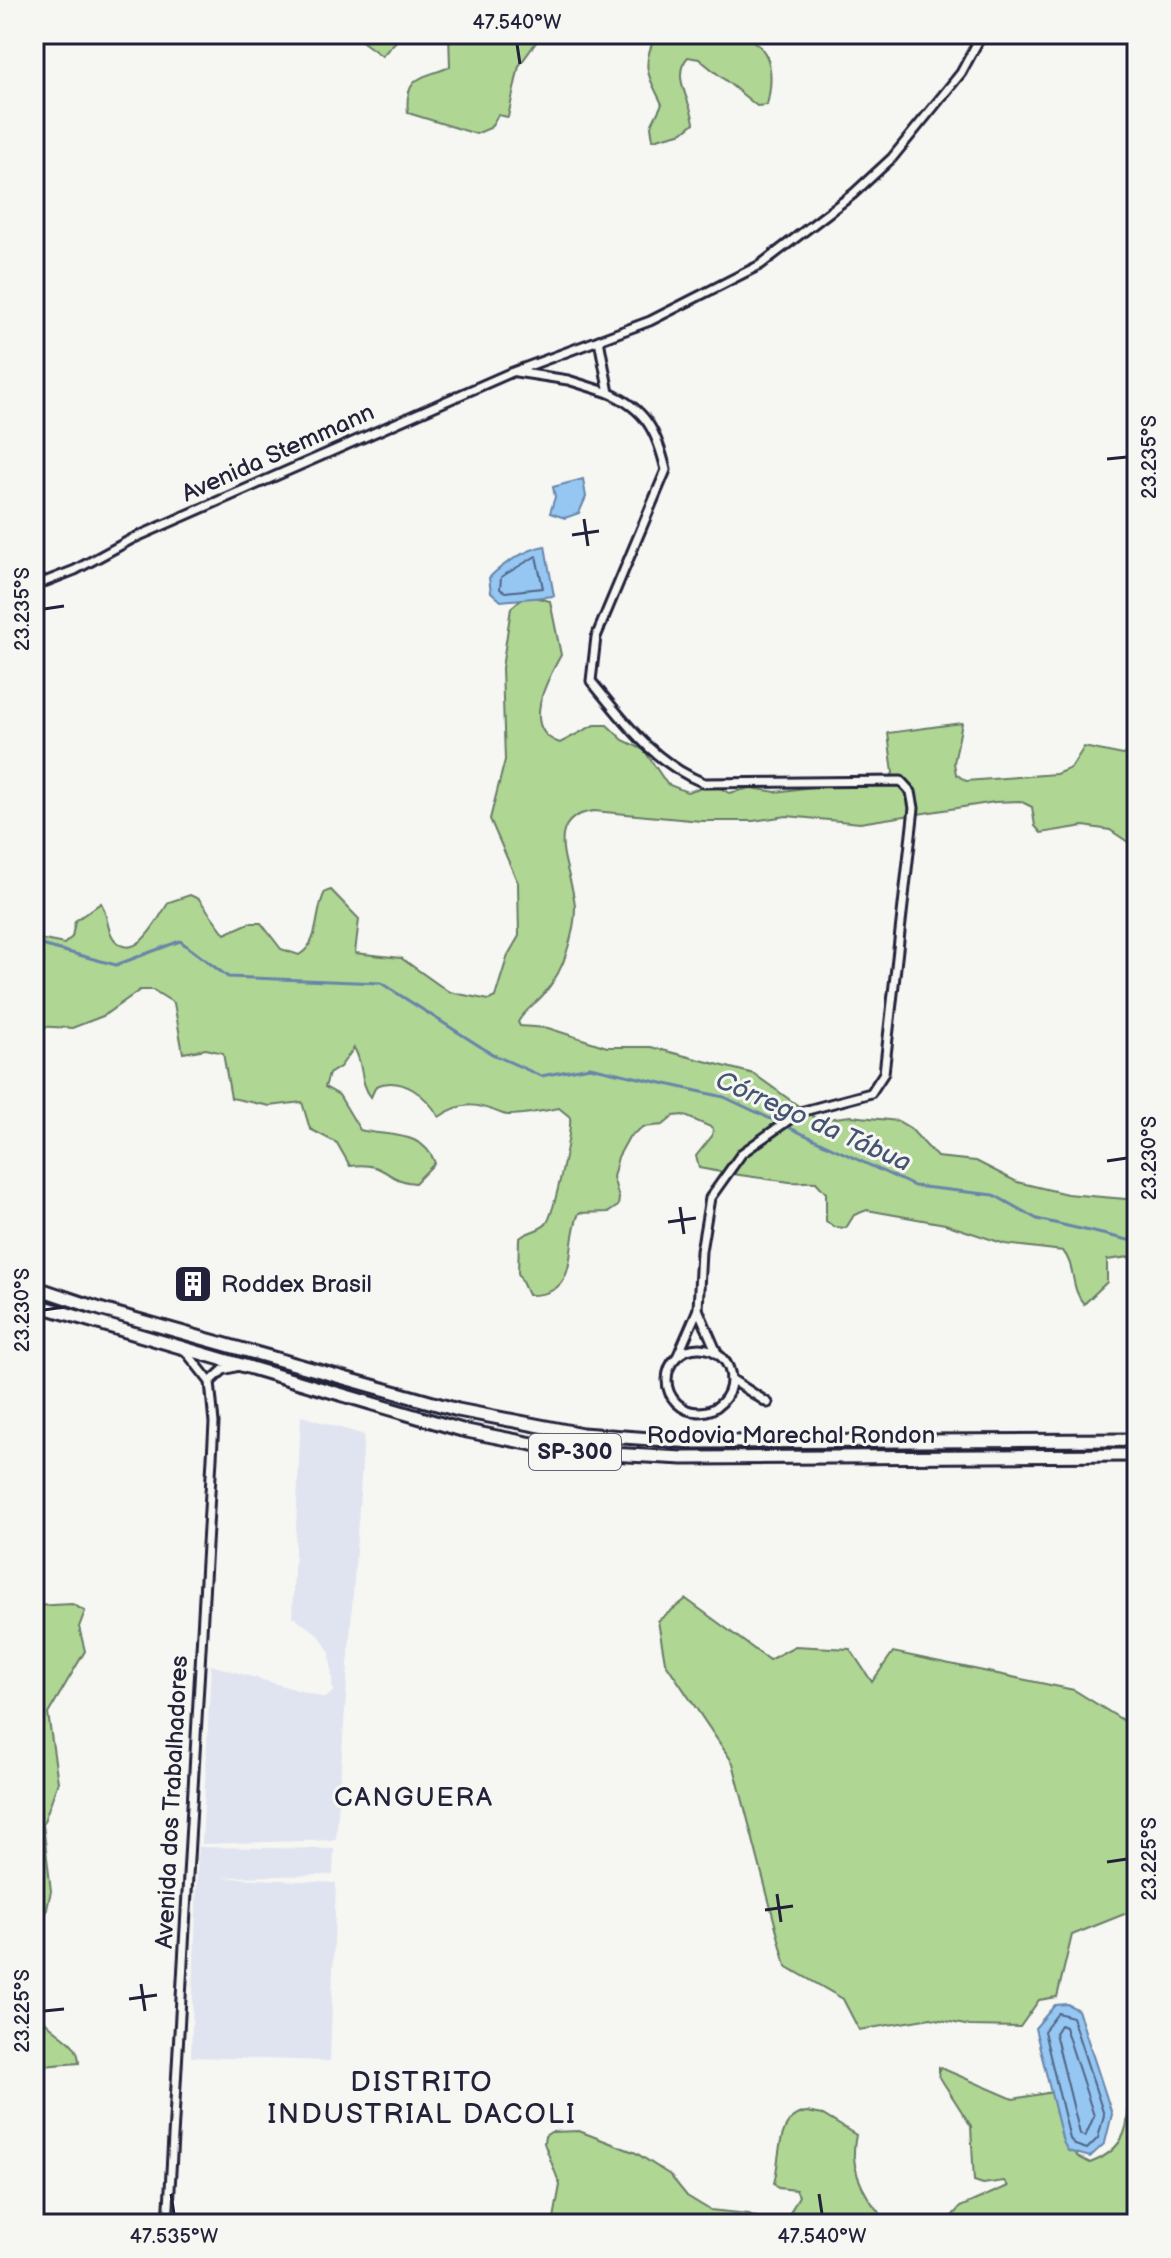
<svg xmlns="http://www.w3.org/2000/svg" width="1171" height="2258" viewBox="0 0 1171 2258" font-family="'Balsamiq Sans',sans-serif">
<style>
.built{fill:#e0e4f0}
.green{fill:#afd693;stroke:#687c67;stroke-width:2}
.water{fill:#95c7f2;stroke:#6785a9;stroke-width:2}
.lines{fill:none;stroke-linecap:round;stroke-linejoin:round}
.shore{stroke:#506484;stroke-width:2}
.stream{stroke:#6785a9;stroke-width:3}
.minor-casing{stroke:#22223b;stroke-width:13}
.trunk-casing{stroke:#22223b;stroke-width:17}
.minor{stroke:#f6f6f2;stroke-width:7}
.trunk{stroke:#f6f6f2;stroke-width:11}
.ticks{fill:none;stroke:#22223b;stroke-width:3}
.labels{text-anchor:middle;dominant-baseline:central;stroke-width:6;stroke-linejoin:round;paint-order:stroke}
.shield{fill:#f6f6f2;stroke:#626272;stroke-width:2}
.shield-label{font-size:22px;font-weight:bold;fill:#22223b}
.street-label{font-size:24px;fill:#22223b;stroke:#f6f6f2}
.poi-label{font-size:24px;fill:#22223b;stroke:#f6f6f2;text-anchor:start}
.water-label{font-size:26px;font-style:italic;fill:#445472;stroke:#f6f6f2}
.neighbourhood-label{font-size:26px;letter-spacing:2px;fill:#22223b;stroke:#f6f6f2}
.quarter-label{font-size:28px;letter-spacing:2px;fill:#22223b;stroke:#f6f6f2}
.neatline{fill:none;stroke:#22223b;stroke-width:3}
.ticks-label{font-size:20px;text-anchor:middle;fill:#22223b}
</style>
<rect width="100%" height="100%" fill="#f6f6f2"/>
<filter id="ink" filterUnits="userSpaceOnUse"><feTurbulence type="fractalNoise" baseFrequency=".0125" numOctaves="2"/><feDisplacementMap in="SourceGraphic" scale="16" xChannelSelector="R" yChannelSelector="G"/><feConvolveMatrix kernelMatrix="1 2 1 2 8 2 1 2 1" color-interpolation-filters="sRGB"/></filter>
<g filter="url(#ink)">
<g class="built">
<polygon points="301,1416 364,1435 336,1840 202,1844 211,1665 325,1698 333,1692 330,1653 319,1635 292,1616"/>
<polygon points="198,1847 334,1849 333,1875 218,1877 336,1883 330,2061 191,2057"/>
</g>
<g class="green">
<polygon points="352,34 403,34 382,56"/>
<path d="M 449,34 L 542,34 L 519,66 L 508,117 L 498,115 L 490,128 L 476,134 L 408,113 C 404,75 423,78 450,67 Z"/>
<path d="M 656,34 C 715,34 788,16 767,105 L 757,106 L 699,59 L 688,57 C 670,76 692,102 694,123 L 683,132 L 653,140 L 651,126 L 662,104 C 647,73 641,67 656,34 Z"/>
<path d="M 534,597 L 550,601 L 561,655 C 548,678 519,730 560,743 L 594,725 L 607,725 L 623,740 L 644,750 L 667,784 L 687,792 L 713,784 L 729,793 L 751,788 L 776,792 L 811,787 L 886,786 L 893,773 L 888,733 L 962,723 L 954,763 L 956,774 L 966,781 L 1056,774 L 1071,768 L 1084,747 L 1123,755 L 1137,750 L 1137,848 L 1110,830 L 1084,826 L 1041,833 L 1035,826 L 1032,807 L 1020,801 L 995,802 L 860,823 L 787,816 L 753,821 L 701,821 L 594,811 C 537,818 575,875 575,908 C 575,921 571,939 567,951 C 563,966 553,983 543,995 C 535,1004 524,1011 518,1022 L 520,1026 L 548,1028 L 607,1047 L 651,1047 L 754,1074 L 818,1120 L 851,1116 L 898,1121 L 910,1128 L 937,1157 L 976,1161 L 1017,1182 L 1067,1194 L 1137,1200 L 1137,1256 L 1107,1260 L 1107,1282 L 1084,1304 C 1070,1289 1076,1266 1063,1251 L 1005,1244 L 945,1224 L 867,1210 L 854,1215 L 846,1228 L 834,1227 L 826,1221 L 826,1193 L 816,1182 C 807,1181 799,1183 790,1182 C 760,1178 729,1174 699,1168 L 696,1156 L 712,1136 L 713,1128 L 683,1115 L 674,1116 L 663,1125 L 643,1127 L 629,1137 L 618,1157 L 613,1177 L 619,1198 L 618,1206 L 609,1212 L 579,1213 C 564,1245 583,1296 528,1295 L 518,1273 L 519,1239 C 526,1231 540,1231 546,1224 C 554,1215 572,1131 570,1117 L 559,1108 C 548,1110 511,1118 503,1114 C 478,1104 464,1100 439,1117 C 427,1096 402,1075 376,1086 L 371,1097 C 359,1082 364,1063 354,1048 L 340,1067 L 329,1074 L 325,1087 L 339,1095 L 360,1130 C 389,1137 423,1130 435,1163 L 415,1183 C 384,1181 388,1161 350,1166 L 337,1143 L 310,1129 L 302,1102 L 270,1106 L 231,1098 L 223,1053 L 206,1049 L 183,1053 L 174,1003 L 153,990 L 140,990 L 103,1016 L 72,1028 L 34,1026 L 34,965 L 40,965 L 44,957 L 34,945 L 34,938 L 64,944 L 72,937 L 75,921 L 101,903 C 108,914 106,929 114,939 C 137,966 160,914 169,902 L 190,895 L 199,899 L 225,934 L 249,923 L 261,923 L 281,949 L 299,955 C 321,942 314,912 325,892 L 331,890 L 359,919 L 355,953 L 401,958 L 449,992 L 489,1000 L 495,997 L 508,955 L 519,936 L 518,883 L 490,819 L 505,760 L 502,668 L 511,608 L 522,598 Z"/>
<polygon points="686,1599 769,1660 795,1646 850,1649 872,1682 893,1652 1074,1690 1137,1729 1137,1909 1072,1935 1057,1997 1039,2000 1020,2027 970,2026 931,2018 859,2030 843,1999 786,1966 733,1763 665,1662 658,1621"/>
<polygon points="72,1604 85,1611 79,1627 85,1651 48,1714 58,1782 43,1824 51,1891 37,1954 34,1988 34,1606"/>
<path d="M 34,2001 C 43,2035 79,2034 79,2063 L 42,2066 L 34,2097 Z"/>
<path d="M 1137,2062 L 1137,2224 L 945,2224 L 960,2207 L 1008,2186 L 1004,2181 L 983,2184 L 974,2181 L 971,2126 L 939,2076 L 939,2067 L 1013,2099 L 1053,2092 L 1077,2156 L 1090,2163 C 1153,2139 1113,2085 1137,2062 Z"/>
<path d="M 807,2112 L 823,2115 L 856,2135 C 848,2167 862,2194 884,2218 L 874,2224 L 784,2224 L 799,2196 L 796,2190 L 778,2188 L 774,2183 C 781,2158 775,2117 807,2112 Z"/>
<polygon points="579,2131 636,2153 670,2175 687,2196 710,2210 749,2214 771,2224 553,2224 560,2185 544,2143 545,2136 551,2132"/>
</g>
<g class="water">
<polygon points="583,479 586,497 579,513 565,518 550,513 555,497 553,487"/>
<path d="M 545,546 L 554,596 L 501,601 L 491,592 L 489,578 C 502,564 527,549 545,546 Z"/>
<polygon points="1067,2004 1078,2010 1112,2114 1105,2143 1090,2157 1068,2151 1063,2142 1035,2028 1055,2005"/>
</g>
<g class="lines">
<g class="shore">
<polygon points="536,556 543,588 505,592 500,589 501,577"/>
<polygon points="1058,2013 1072,2017 1104,2115 1098,2138 1087,2149 1075,2145 1070,2139 1044,2031"/>
<polygon points="1060,2025 1065,2027 1094,2116 1085,2137 1080,2134 1055,2033"/>
</g>
<polyline class="stream" points="34,943 116,965 180,941 228,977 381,983 492,1054 541,1076 590,1067 724,1097 914,1186 994,1195 1037,1219 1137,1242"/>
<defs>
<g id="minor">
<polyline points="516,372 568,380 609,393 599,340"/>
<path d="M 609,393 C 646,409 657,432 666,470 L 596,637 L 591,681 C 627,724 651,761 704,783 L 901,781 L 911,792 L 914,808 L 884,1073 L 871,1093 L 800,1112 L 742,1153 L 710,1198 L 701,1251 L 698,1309"/>
<polyline points="34,586 75,570 132,539 510,373 650,321 760,265 853,194 892,158 961,73 982,34"/>
<circle cx="699" cy="1380" r="32"/>
<polyline points="678,1355 698,1309 717,1353"/>
<polyline points="731,1379 768,1403"/>
<polyline points="210,1382 223,1370 239,1366"/>
<polyline points="168,2224 214,1423 210,1382 184,1349"/>
</g>
<g id="trunk">
<polyline points="34,1287 106,1311 458,1410 582,1434 693,1442 1137,1440"/>
<polyline points="34,1304 462,1430 573,1452 683,1458 1137,1455"/>
</g>
</defs>
<use href="#minor" class="minor-casing"/>
<use href="#trunk" class="trunk-casing"/>
<use href="#minor" class="minor"/>
<use href="#trunk" class="trunk"/>
</g>
</g>
<path class="ticks" d="M 517,44 L 520,64M 1107,459 L 1127,457M 584,519 L 588,546M 572,535 L 599,531M 44,609 L 64,606M 1107,1161 L 1127,1158M 680,1207 L 684,1234M 668,1222 L 696,1218M 44,1310 L 64,1307M 1107,1862 L 1127,1859M 777,1894 L 781,1922M 765,1910 L 793,1906M 141,1984 L 145,2011M 129,1999 L 157,1995M 44,2011 L 64,2009M 171,2194 L 174,2214M 819,2194 L 822,2214"/>
<defs>
<symbol id="building-square" viewBox="-11 -11 22 22"><rect x="-9" y="-9" width="18" height="18" rx="4" fill="#22223b" stroke="#f6f6f2"/><path d="M-4-6H4V6H1V3H-1V6H-4ZM-2.5-4.3h1.7v1.8h-1.7ZM.8-4.3h1.7v1.8H.8ZM-2.5-1h1.7V.8h-1.7ZM.8-1h1.7V.8H.8Z" fill="#fff"/></symbol>
</defs>
<g fill-rule="evenodd">
<use href="#building-square" x="171" y="1262" width="44" height="44"/>
</g>
<g class="labels">
<rect class="shield" x="529" y="1434" width="92" height="36" rx="6"/>
<g class="shield-label">
<text x="575" y="1452">SP-300</text>
</g>
<g class="street-label">
<text transform="translate(278 453) rotate(-24)">Avenida Stemmann</text>
<text x="791" y="1435">Rodovia Marechal Rondon</text>
<text transform="translate(172 1802) rotate(-87)">Avenida dos Trabalhadores</text>
</g>
<g class="poi-label">
<text x="221" y="1284">Roddex Brasil</text>
</g>
<g class="water-label">
<text transform="translate(813 1122) rotate(24)">Córrego da Tábua</text>
</g>
<g class="neighbourhood-label">
<text x="414" y="1798">CANGUERA</text>
</g>
<g class="quarter-label">
<text x="422" y="2082">DISTRITO<tspan x="422" dy="32">INDUSTRIAL DACOLI</tspan></text>
</g>
</g>
<rect width="1171" height="2258" fill="none" stroke="#f6f6f2" stroke-width="88"/>
<rect x="44" y="44" width="1083" height="2170" class="neatline"/>
<g class="ticks-label">
<text x="517" y="29">47.540°W</text>
<text transform="translate(1149 457) rotate(-90)" y="7">23.235°S</text>
<text transform="translate(22 609) rotate(-90)" y="7">23.235°S</text>
<text transform="translate(1149 1158) rotate(-90)" y="7">23.230°S</text>
<text transform="translate(22 1310) rotate(-90)" y="7">23.230°S</text>
<text transform="translate(1149 1859) rotate(-90)" y="7">23.225°S</text>
<text transform="translate(22 2011) rotate(-90)" y="7">23.225°S</text>
<text x="174" y="2243">47.535°W</text>
<text x="822" y="2243">47.540°W</text>
</g>
</svg>
